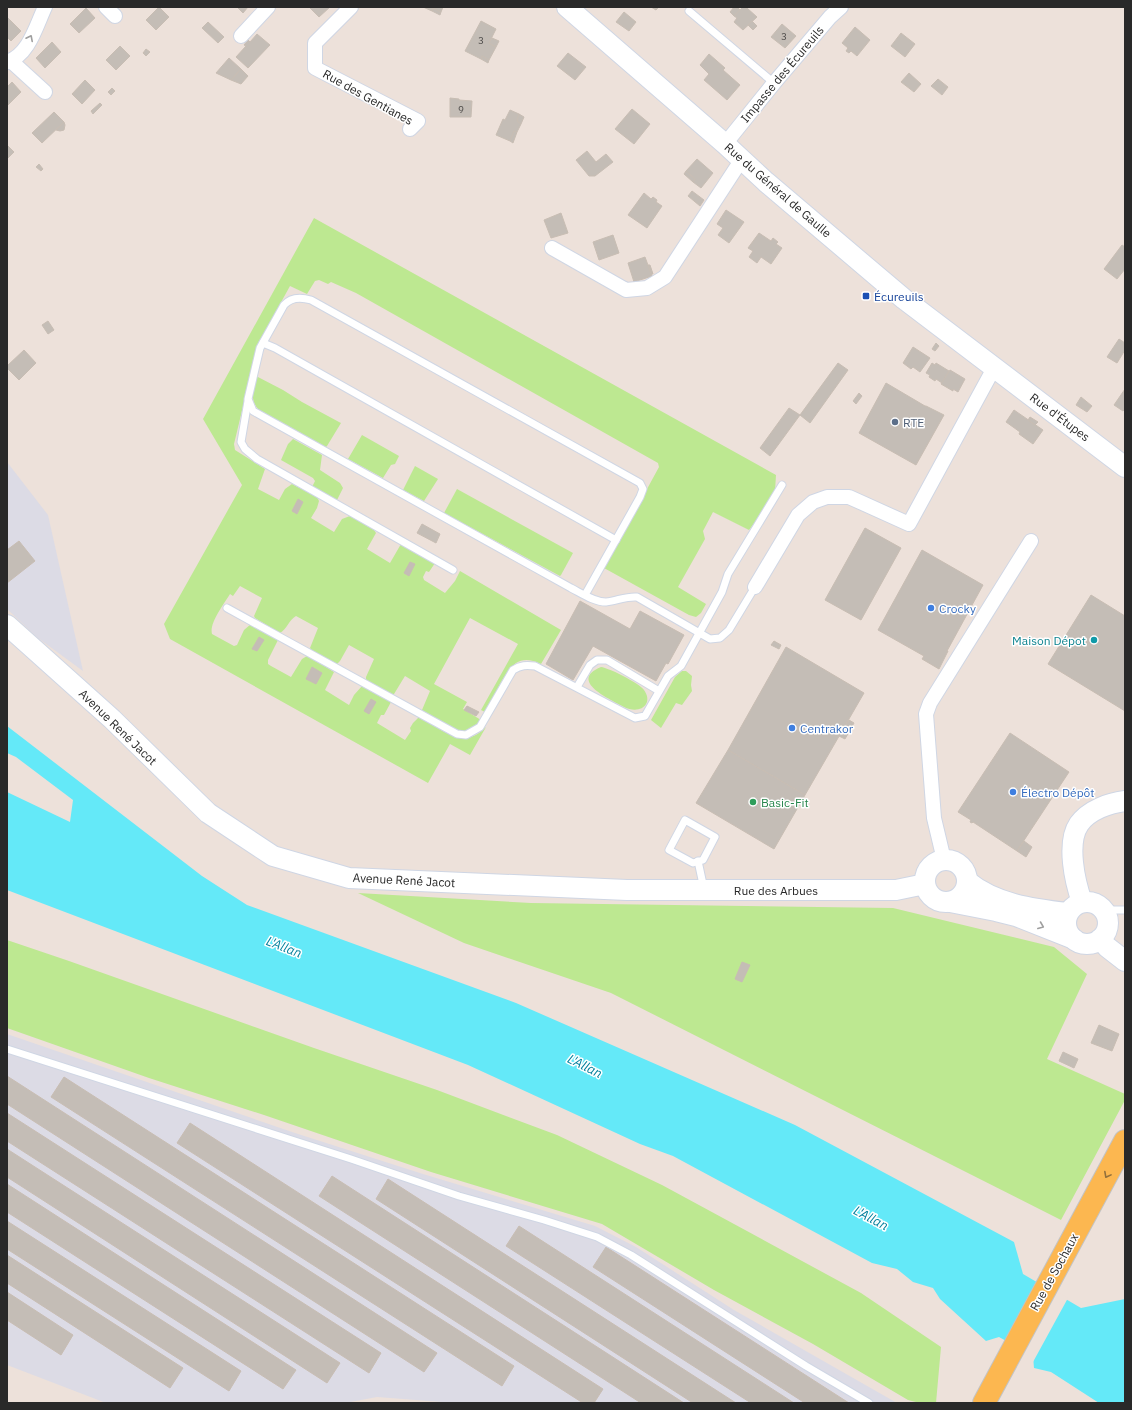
<svg xmlns="http://www.w3.org/2000/svg" width="1132" height="1410" viewBox="0 0 1132 1410" font-family="'IBM Plex Sans',sans-serif">
<style>
.industrial{fill:#dcdbe5}
.green{fill:#bde891}
.water{fill:#64e9f8}
.pier{fill:#ede1da}
.building{fill:#c4bdb6;stroke:#c8bdb3}
.lines{fill:none;stroke-linecap:round;stroke-linejoin:round}
.lane-casing{stroke:#cfd6e4;stroke-width:9}
.street-casing{stroke:#cfd6e4;stroke-width:16}
.secondary-casing{stroke:#cfd6e4;stroke-width:22}
.primary-casing{stroke:#c3c3c3;stroke-width:24}
.lane{stroke:#fff;stroke-width:7}
.street{stroke:#fff;stroke-width:14}
.secondary{stroke:#fff;stroke-width:20}
.primary{stroke:#fcb750;stroke-width:22}
.oneway{stroke:#9f9f9f}
.oneway2{stroke:#92703c}
.transit-dot{fill:#1a4fb4;stroke:#fff;stroke-width:1.5}
.service-dot{fill:#5c6f8a;stroke:#fff;stroke-width:1.5}
.shop-dot{fill:#3f7fe0;stroke:#fff;stroke-width:1.5}
.culture-dot{fill:#0f9aa8;stroke:#fff;stroke-width:1.5}
.leisure-dot{fill:#2e9e5b;stroke:#fff;stroke-width:1.5}
.labels{text-anchor:middle;dominant-baseline:central;stroke-width:3;stroke-linejoin:round;paint-order:stroke}
.number-label{font-size:10px;fill:#504e4c}
.street-label{font-size:12px;fill:#292929;stroke:#fff}
.transit-label{font-size:12px;fill:#164399;stroke:#fff;text-anchor:start}
.service-label{font-size:12px;fill:#4e5e75;stroke:#fff;text-anchor:start}
.shop-label{font-size:12px;fill:#366cbe;stroke:#fff;text-anchor:start}
.culture-label{font-size:12px;fill:#0d838f;stroke:#fff;text-anchor:end}
.leisure-label{font-size:12px;fill:#27864d;stroke:#fff;text-anchor:start}
.water-label{font-size:13px;font-style:italic;fill:#04819d;stroke:#fff}
</style>
<rect width="100%" height="100%" fill="#ede1da"/>
<g class="industrial">
<polygon points="7,462 48,515 83,671 38,638 7,609"/>
<polygon points="7,1034 295,1133 423,1174 595,1226 636,1247 734,1310 897,1403 455,1403 377,1397 345,1403 106,1403 7,1365"/>
</g>
<g class="green">
<path d="M 314,218 L 776,475 L 775,491 L 762,513 L 749,530 L 713,512 L 703,531 L 705,539 L 678,587 L 706,604 L 701,613 L 696,617 L 689,615 L 604,568 L 659,467 L 658,463 L 356,293 L 331,282 L 328,284 L 319,280 L 315,281 L 307,294 L 290,286 L 258,344 L 234,444 L 235,450 L 265,469 L 258,489 L 279,500 L 285,489 L 292,484 L 317,497 L 319,501 L 317,508 L 311,518 L 334,532 L 342,519 L 350,516 L 374,530 L 376,533 L 367,549 L 390,563 L 401,544 L 435,563 L 429,572 L 426,571 L 423,577 L 424,580 L 445,593 L 455,581 L 460,571 L 561,630 L 541,664 C 518,653 510,667 500,684 C 495,694 490,703 485,712 L 481,710 L 518,644 L 470,618 L 434,684 L 467,702 L 463,709 L 481,720 C 469,737 459,731 443,723 C 436,719 429,715 422,710 L 430,691 L 405,676 L 394,694 L 391,696 L 366,680 L 366,677 L 374,659 L 349,645 L 340,661 L 337,664 L 313,652 L 310,648 L 318,628 L 296,616 C 289,620 287,629 280,633 L 255,618 L 254,616 L 262,598 L 240,586 L 233,596 L 230,594 C 224,604 209,623 212,634 L 234,646 L 237,645 L 244,630 L 251,624 L 278,640 L 268,660 L 268,664 L 271,666 L 291,677 L 302,659 L 307,656 L 310,657 L 334,672 L 325,690 L 349,705 L 354,695 L 362,686 L 391,702 L 384,715 L 381,715 L 377,723 L 405,740 L 411,731 L 410,728 L 413,723 L 419,717 C 442,728 462,752 486,727 L 470,755 L 450,744 L 428,783 L 170,639 L 164,624 L 242,485 L 203,419 Z"/>
<path d="M 256,376 L 283,390 L 302,402 L 339,422 L 341,423 L 327,446 L 325,448 L 260,411 C 249,401 253,389 256,376 Z"/>
<polygon points="362,435 399,456 395,464 391,465 383,478 348,459"/>
<polygon points="293,439 322,455 320,470 340,483 343,488 337,500 312,487 315,481 313,478 281,460 288,444"/>
<polygon points="415,466 438,479 424,501 403,490"/>
<polygon points="457,489 573,553 561,575 560,576 444,513"/>
<path d="M 601,667 C 609,668 639,683 644,690 C 654,704 640,715 624,707 C 612,700 567,681 601,667 Z"/>
<polygon points="682,671 686,671 692,676 691,685 692,691 682,705 676,703 661,728 651,720 675,677"/>
<polygon points="358,893 531,903 893,908 1054,947 1087,974 1047,1059 1125,1094 1125,1100 1061,1220 611,993 464,943"/>
<polygon points="7,940 69,961 314,1048 437,1090 557,1135 662,1185 861,1293 941,1347 936,1403 920,1403 908,1400 813,1344 714,1290 602,1224 431,1172 264,1115 149,1078 7,1028"/>
</g>
<polygon class="water" points="7,726 202,876 247,905 516,1003 795,1125 1014,1242 1023,1274 1081,1308 1125,1299 1125,1403 1099,1403 1051,1372 1034,1368 1033,1356 999,1337 986,1341 940,1299 933,1288 913,1282 897,1269 872,1263 673,1156 640,1144 468,1065 7,890 7,792 70,822 73,800 16,757 7,753"/>
<polygon class="pier" points="1037,1280 1068,1298 1033,1362 1031,1360 1031,1357 1004,1342"/>
<g class="building">
<polygon points="159,7 169,17 156,30 146,20"/>
<polygon points="237,7 248,7 243,13"/>
<polygon points="309,7 330,7 319,17"/>
<polygon points="423,7 443,7 441,12 433,8 432,11"/>
<polygon points="651,7 659,7 656,10"/>
<polygon points="734,7 737,7 740,10 734,16 730,12"/>
<polygon points="743,7 747,8 757,17 743,30 734,22 737,18 734,16"/>
<polygon points="86,8 95,18 79,33 70,24"/>
<polygon points="433,8 441,12 440,15 432,11"/>
<polygon points="624,12 636,22 629,31 616,22"/>
<polygon points="7,17 21,31 11,41 7,37"/>
<polygon points="481,21 496,29 489,43 496,47 489,60 482,56 481,59 465,51"/>
<polygon points="752,21 757,26 753,30 748,25"/>
<polygon points="208,22 224,37 218,43 202,28"/>
<polygon points="782,24 796,36 785,48 771,37"/>
<polygon points="855,27 870,40 857,56 851,51 849,53 846,51 848,48 842,43"/>
<polygon points="901,33 915,44 905,57 891,46"/>
<polygon points="257,34 270,45 248,68 236,57 246,46 244,45 248,40 250,42"/>
<polygon points="492,38 499,41 496,47 489,43"/>
<polygon points="52,42 61,52 45,68 36,58"/>
<polygon points="120,46 130,56 116,70 106,60"/>
<polygon points="146,49 150,52 146,56 143,53"/>
<polygon points="568,53 586,67 575,80 557,66"/>
<polygon points="709,54 725,68 723,70 740,85 727,100 704,80 709,74 700,65"/>
<polygon points="482,56 489,60 488,63 481,59"/>
<polygon points="229,58 241,69 231,80 216,73"/>
<polygon points="241,69 248,76 241,84 231,80"/>
<polygon points="909,73 921,84 914,92 901,82"/>
<polygon points="938,79 948,87 942,95 931,86"/>
<polygon points="85,80 95,90 82,104 72,94"/>
<polygon points="12,82 21,92 7,106 7,87"/>
<polygon points="112,88 115,91 111,95 108,92"/>
<polygon points="450,98 459,99 459,100 472,101 471,117 450,117"/>
<polygon points="100,103 102,105 93,114 91,111"/>
<polygon points="632,109 650,124 634,144 615,129"/>
<polygon points="510,110 519,114 517,120 518,122 521,124 517,132 514,131 510,141 496,135 503,119 505,120"/>
<polygon points="54,112 64,122 42,143 32,133"/>
<polygon points="519,114 524,117 521,124 518,122 517,120"/>
<polygon points="64,122 65,125 64,130 60,131 56,130"/>
<polygon points="514,131 517,132 513,143 510,141"/>
<polygon points="7,145 14,152 7,159"/>
<polygon points="587,151 596,162 606,154 613,162 595,176 589,176 576,160"/>
<polygon points="697,159 713,173 701,188 693,182 695,179 686,171"/>
<polygon points="39,164 43,169 41,171 36,167"/>
<polygon points="686,171 695,179 693,182 684,174"/>
<polygon points="692,191 704,200 700,206 688,196"/>
<polygon points="644,193 651,199 653,197 657,200 656,202 662,206 647,228 628,215"/>
<polygon points="726,210 744,222 729,243 718,235 723,228 717,224"/>
<polygon points="561,213 568,233 551,238 544,220"/>
<polygon points="759,233 771,241 773,238 778,242 776,244 782,248 771,264 761,257 757,263 749,257 753,251 748,248"/>
<polygon points="613,235 619,253 599,260 593,242"/>
<polygon points="1122,245 1125,247 1125,269 1117,279 1104,269"/>
<polygon points="645,257 652,276 634,282 628,263"/>
<polygon points="648,265 650,265 653,274 651,274"/>
<polygon points="48,321 54,330 48,334 42,325"/>
<polygon points="1119,339 1125,343 1125,350 1117,363 1107,357"/>
<polygon points="936,343 939,346 935,351 932,349"/>
<polygon points="913,347 930,358 920,372 913,367 911,369 903,363"/>
<polygon points="24,350 36,363 19,380 7,368 7,366"/>
<polygon points="838,363 848,370 810,423 800,415"/>
<polygon points="932,363 935,365 936,363 949,371 942,383 936,379 935,381 929,377 930,375 926,373"/>
<polygon points="950,370 965,379 958,392 953,389 953,391 941,384"/>
<polygon points="886,383 925,406 926,406 944,415 916,465 859,433"/>
<polygon points="1125,389 1125,409 1123,411 1114,405"/>
<polygon points="859,393 862,396 856,404 853,401"/>
<polygon points="1081,397 1092,406 1087,412 1076,405"/>
<polygon points="789,408 800,415 770,456 760,448"/>
<polygon points="1014,410 1043,430 1033,444 1019,434 1020,432 1006,422"/>
<polygon points="1030,417 1038,422 1035,425 1028,420"/>
<polygon points="298,499 303,502 297,514 292,511"/>
<polygon points="422,524 440,534 436,543 417,533"/>
<polygon points="865,528 901,548 861,620 825,600"/>
<polygon points="19,541 35,561 7,583 7,550"/>
<polygon points="922,550 983,585 947,651 948,651 939,669 922,659 924,656 878,630"/>
<polygon points="410,562 415,564 409,576 404,573"/>
<polygon points="1091,595 1125,616 1125,711 1048,664"/>
<polygon points="580,601 630,629 640,611 684,635 668,664 666,663 656,681 593,646 573,680 546,664"/>
<polygon points="259,637 264,640 257,651 252,649"/>
<polygon points="774,641 781,645 779,649 771,645"/>
<polygon points="786,647 864,693 805,795 728,750"/>
<polygon points="312,667 322,673 316,684 306,679"/>
<polygon points="371,699 376,702 369,714 364,711"/>
<polygon points="467,706 479,712 476,716 464,710"/>
<polygon points="849,720 854,723 845,739 839,736"/>
<polygon points="1010,733 1069,772 1017,851 973,822 972,823 970,822 971,820 958,812"/>
<polygon points="728,750 805,795 774,849 696,803"/>
<polygon points="1024,841 1032,847 1026,857 1017,851"/>
<polygon points="742,962 750,965 742,982 735,979"/>
<polygon points="1099,1025 1119,1034 1112,1051 1091,1043"/>
<polygon points="1063,1052 1078,1059 1074,1068 1059,1061"/>
<polygon points="7,1076 437,1353 424,1372 7,1104"/>
<polygon points="64,1077 514,1366 502,1386 51,1097"/>
<polygon points="7,1113 381,1353 369,1373 7,1141"/>
<polygon points="190,1123 603,1389 594,1403 583,1403 177,1143"/>
<polygon points="7,1149 340,1363 327,1383 7,1177"/>
<polygon points="332,1176 684,1403 641,1403 319,1196"/>
<polygon points="388,1179 736,1403 693,1403 376,1199"/>
<polygon points="7,1184 296,1370 283,1389 7,1212"/>
<polygon points="7,1221 241,1371 229,1391 7,1249"/>
<polygon points="519,1226 794,1403 751,1403 506,1246"/>
<polygon points="606,1247 849,1403 805,1403 593,1267"/>
<polygon points="7,1255 183,1368 170,1388 7,1283"/>
<polygon points="7,1292 73,1335 61,1355 7,1320"/>
</g>
<g class="lines">
<defs>
<g id="lane">
<polyline points="689,11 774,83"/>
<polyline points="263,343 275,348 616,540"/>
<polyline points="248,401 241,442 245,449 257,459 453,570"/>
<path d="M 585,595 L 640,497 L 643,489 L 640,483 L 311,300 C 301,297 291,297 284,305 L 260,348 L 248,399 L 253,411 L 571,588 C 581,593 594,602 606,602 C 617,601 626,596 637,597 L 710,639 L 720,638 L 729,630 L 755,587"/>
<path d="M 227,608 L 457,734 L 466,735 L 480,727 L 513,670 C 521,665 526,665 535,666 L 635,718 L 645,716 L 668,676 L 681,666 L 722,592 L 728,574 L 782,485"/>
<polyline points="577,687 590,665 597,660 607,660 659,691"/>
<polygon points="685,820 715,837 703,860 693,863 669,850"/>
<polyline points="698,861 704,889"/>
<polyline points="1106,914 1113,910 1125,910"/>
<polyline points="7,1049 351,1159 459,1196 544,1220 597,1237 631,1255 806,1366 869,1403"/>
</g>
<g id="street">
<polyline points="106,7 115,16"/>
<polyline points="351,7 315,43 315,68 418,121 410,129"/>
<polyline points="241,36 268,7"/>
<polyline points="11,61 45,92"/>
<path d="M 7,62 C 29,55 36,26 45,7"/>
<polyline points="725,144 774,83 830,17 841,7"/>
<polyline points="552,248 626,290 647,288 665,277 742,159"/>
<polyline points="755,587 798,515 813,502 827,497 849,497 909,524 994,368"/>
<polyline points="944,860 934,818 926,714 930,703 1031,541"/>
</g>
<g id="secondary">
<polyline points="567,7 725,144 766,182 904,299 1125,467"/>
<polyline points="7,625 112,719 208,813 273,856 349,878 627,890 896,890 925,884"/>
<circle cx="946" cy="881" r="21"/>
<path d="M 967,881 C 995,904 1032,909 1068,913"/>
<circle cx="1087" cy="923" r="21"/>
<polyline points="950,902 996,911 1016,916 1074,939"/>
<path d="M 1082,902 C 1075,882 1066,843 1079,824 C 1089,810 1109,803 1125,801"/>
<polyline points="1100,939 1107,947 1125,961"/>
</g>
<polyline id="primary" points="984,1403 1125,1141"/>
</defs>
<use href="#lane" class="lane-casing"/>
<use href="#street" class="street-casing"/>
<use href="#secondary" class="secondary-casing"/>
<use href="#primary" class="primary-casing"/>
<use href="#lane" class="lane"/>
<use href="#street" class="street"/>
<use href="#secondary" class="secondary"/>
<use href="#primary" class="primary"/>
</g>
<defs><path id="oneway-chevron" d="M-2-3.5L2.5 0L-2 3.5" fill="none" stroke-width="1.6" stroke-linecap="round" stroke-linejoin="round"/></defs>
<g class="oneway">
<use href="#oneway-chevron" transform="translate(30 38) rotate(-63)"/>
<use href="#oneway-chevron" transform="translate(1041 926) rotate(22)"/>
</g>
<use class="oneway2" href="#oneway-chevron" transform="translate(1107 1175) rotate(118)"/>
<rect class="transit-dot" x="862" y="292" width="8" height="8" rx="2"/>
<circle class="service-dot" cx="895" cy="422" r="4"/>
<g class="shop-dot">
<circle cx="931" cy="608" r="4"/>
<circle cx="792" cy="728" r="4"/>
<circle cx="1013" cy="792" r="4"/>
</g>
<circle class="culture-dot" cx="1094" cy="640" r="4"/>
<circle class="leisure-dot" cx="753" cy="802" r="4"/>
<g class="labels">
<g class="number-label">
<text x="784" y="36">3</text>
<text x="481" y="40">3</text>
<text x="461" y="109">9</text>
</g>
<g class="street-label">
<text transform="translate(782 74) rotate(-50)">Impasse des Écureuils</text>
<text transform="translate(368 97) rotate(29)">Rue des Gentianes</text>
<text transform="translate(778 190) rotate(41)">Rue du Général de Gaulle</text>
<text transform="translate(1060 417) rotate(37)">Rue d'Étupes</text>
<text transform="translate(118 727) rotate(44)">Avenue René Jacot</text>
<text transform="translate(404 880) rotate(3)">Avenue René Jacot</text>
<text x="776" y="890">Rue des Arbues</text>
<text transform="translate(1054 1272) rotate(-61)">Rue de Sochaux</text>
</g>
<g class="transit-label">
<text x="874" y="296">Écureuils</text>
</g>
<g class="service-label">
<text x="903" y="422">RTE</text>
</g>
<g class="shop-label">
<text x="939" y="608">Crocky</text>
<text x="800" y="728">Centrakor</text>
<text x="1021" y="792">Électro Dépôt</text>
</g>
<g class="culture-label">
<text x="1086" y="640">Maison Dépot</text>
</g>
<g class="leisure-label">
<text x="761" y="802">Basic-Fit</text>
</g>
<g class="water-label">
<text transform="translate(284 947) rotate(21)">L'Allan</text>
<text transform="translate(585 1066) rotate(27)">L'Allan</text>
<text transform="translate(871 1218) rotate(28)">L'Allan</text>
</g>
</g>
<rect width="1132" height="1410" fill="none" stroke="#292929" stroke-width="16"/>
</svg>
